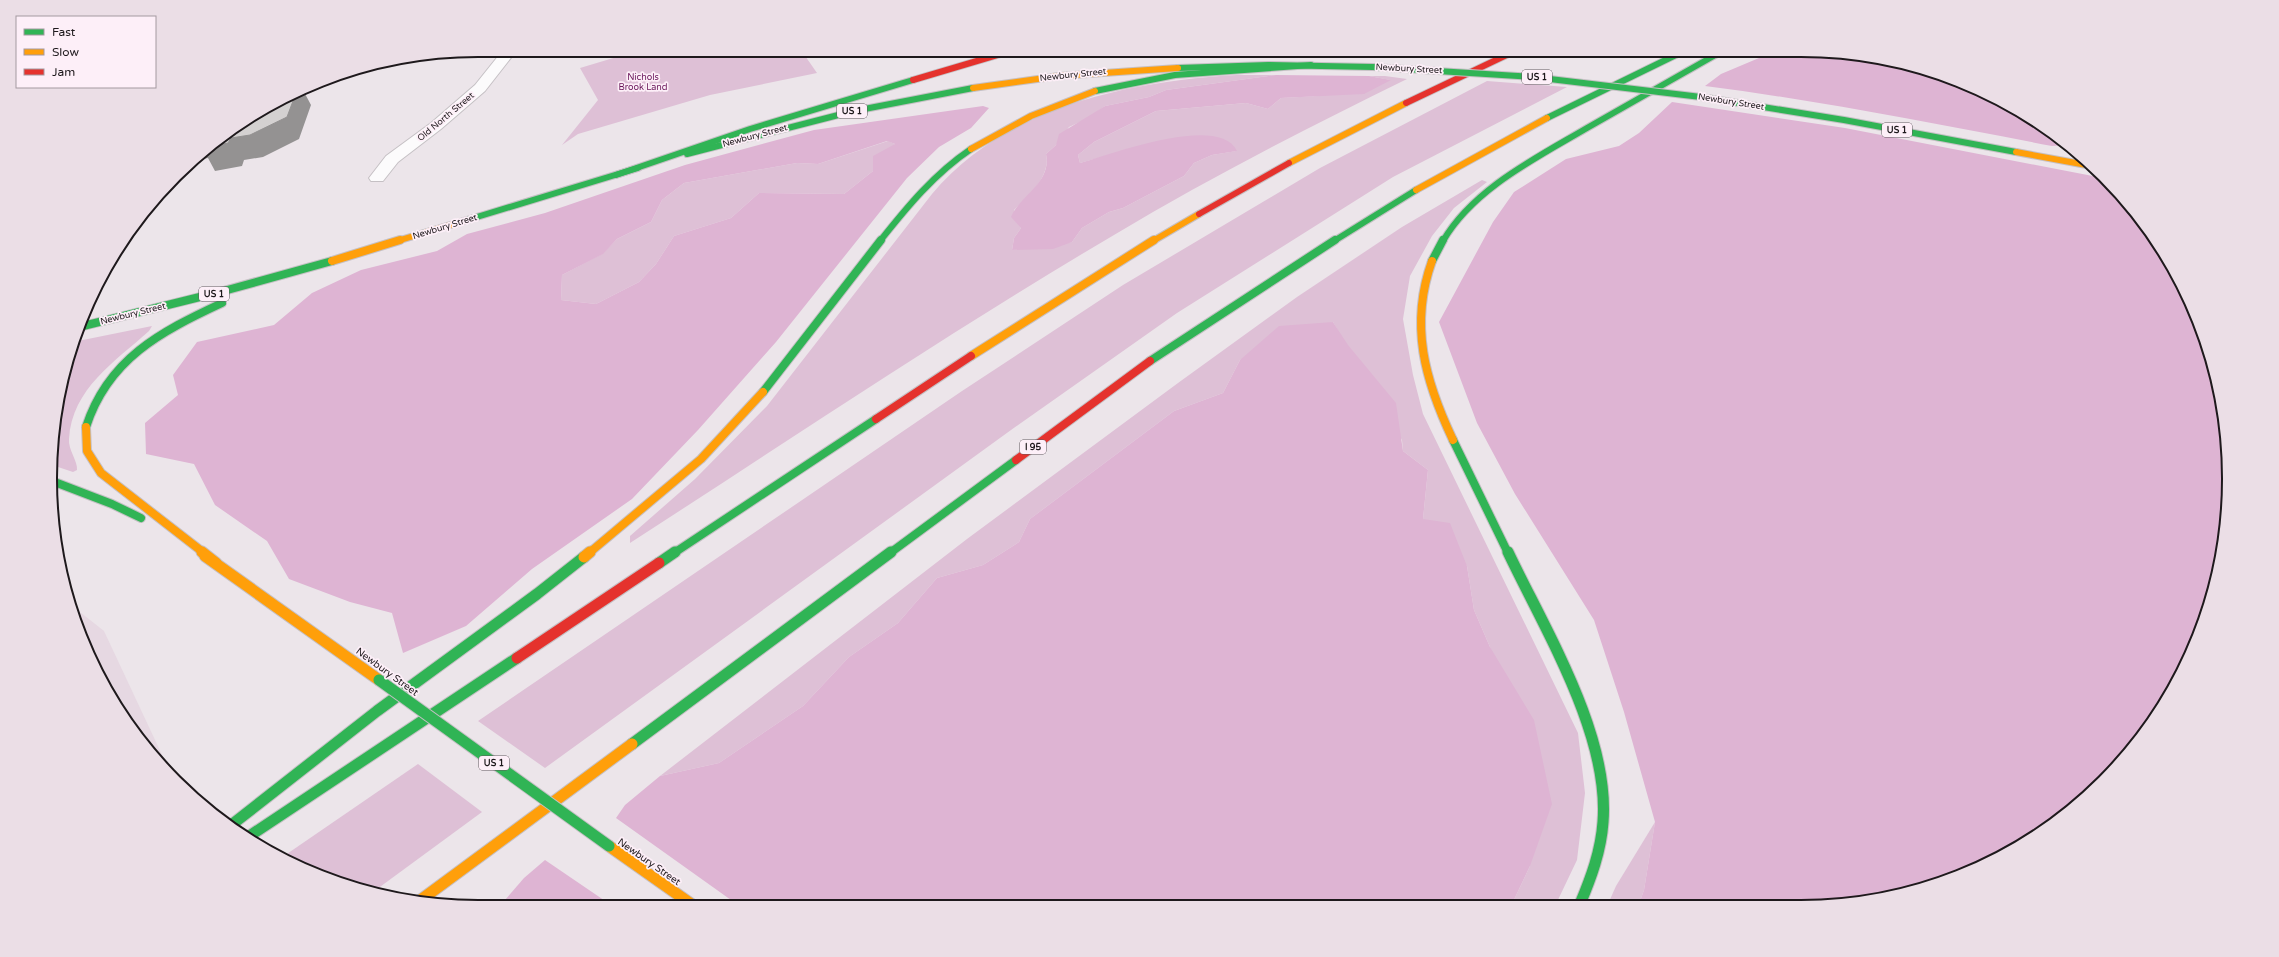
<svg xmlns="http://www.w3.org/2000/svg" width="2279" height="957" viewBox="0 0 2279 957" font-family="'Varela Round',sans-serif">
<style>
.built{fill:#e6d8e2}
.green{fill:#dec0d6}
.forest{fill:#deb4d3;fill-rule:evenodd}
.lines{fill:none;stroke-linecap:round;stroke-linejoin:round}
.street-casing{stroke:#c5c0c4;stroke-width:2}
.fast-far2-casing{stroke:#c5c0c4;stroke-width:8}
.fast-far1-casing{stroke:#c5c0c4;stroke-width:10}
.fast-casing{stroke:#c5c0c4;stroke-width:13}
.slow-far2-casing{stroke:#c5c0c4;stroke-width:8}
.slow-far1-casing{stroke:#c5c0c4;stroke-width:10}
.slow-casing{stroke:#c5c0c4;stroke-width:13}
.jam-far2-casing{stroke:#c5c0c4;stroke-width:8}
.jam-far1-casing{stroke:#c5c0c4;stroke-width:10}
.jam-casing{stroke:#c5c0c4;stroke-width:13}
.street{fill:#fcfbfc;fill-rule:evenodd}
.fast-far2{stroke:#30b455;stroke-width:6}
.fast-far1{stroke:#30b455;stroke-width:8}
.fast{stroke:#30b455;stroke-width:11}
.slow-far2{stroke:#ff9f0a;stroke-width:6}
.slow-far1{stroke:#ff9f0a;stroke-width:8}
.slow{stroke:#ff9f0a;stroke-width:11}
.jam-far2{stroke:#e5322d;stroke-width:6}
.jam-far1{stroke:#e5322d;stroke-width:8}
.jam{stroke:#e5322d;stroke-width:11}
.fast-bridge-far1-casing{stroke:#c5c0c4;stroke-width:8;stroke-linecap:butt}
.fast-bridge-casing{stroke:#c5c0c4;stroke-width:13;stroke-linecap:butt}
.fast-bridge-far1{stroke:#30b455;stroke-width:6}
.fast-bridge{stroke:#30b455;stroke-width:11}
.shaded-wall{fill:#949292}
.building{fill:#d4d1d1;stroke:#949292}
.labels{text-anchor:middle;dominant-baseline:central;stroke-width:3.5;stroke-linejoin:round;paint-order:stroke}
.far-street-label{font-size:9px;fill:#1e191c;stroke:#fdeff8}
.far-park-label{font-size:9px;fill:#671358;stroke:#fdeff8}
.shield{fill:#fdeff8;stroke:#61595e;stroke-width:1}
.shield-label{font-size:9px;font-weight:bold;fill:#1e191c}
.street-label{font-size:10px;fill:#1e191c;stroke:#fdeff8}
.rim{fill:none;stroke:#1e191c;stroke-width:2}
</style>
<rect width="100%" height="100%" fill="#ece5ea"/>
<polygon class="built" points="71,605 104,631 163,757 156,761 122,716 83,642"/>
<g class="green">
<polygon points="640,50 801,50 817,73 710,95 578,134 562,145 598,100 580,68"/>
<path d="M 1237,75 L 1276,75 L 1166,90 L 1149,97 L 1105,106 L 1088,118 L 1069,127 L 1056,145 L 1046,154 C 1051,176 1029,195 1014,210 L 1021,228 L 1014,238 L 1012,250 L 1072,242 L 1082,228 L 1109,212 L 1123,208 L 1184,176 L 1194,163 L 1212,155 L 1236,151 L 1127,150 L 1080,163 L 1078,155 L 1094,142 L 1156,111 L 1246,103 L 1268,109 L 1281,98 L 1318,96 L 1390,80 L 1369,76 L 1385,76 L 1407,79 C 1307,128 1209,178 1114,235 C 949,332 791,439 630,543 L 630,536 L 695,479 L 767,406 L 932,194 C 1005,107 1129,81 1237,75 Z"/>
<polygon points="1487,81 1567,87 1393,177 1177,313 1011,430 545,768 478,721 962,391 1123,285 1320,168"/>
<polygon points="888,141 895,144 873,171 844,194 759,193 731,218 674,236 656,264 639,282 596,304 561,300 562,275 602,254 617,239 651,222 662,200 684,183 797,163 818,164"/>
<polygon points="1482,180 1487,182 1454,208 1432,236 1410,276 1403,319 1413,375 1423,414 1578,733 1585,793 1577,860 1556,904 1512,904 1530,866 1490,647 1474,610 1467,566 1423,519 1428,470 1403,451 1402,440 1333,322 1240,360 1223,393 1174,411 1030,519 1019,542 983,565 937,578 898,623 849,657 803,706 719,763 660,776 967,539 1178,383 1297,297 1402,227"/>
<path d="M 152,326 L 149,331 C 116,361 72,388 69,439 C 68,450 78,461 77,470 L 73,472 L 52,465 L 54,422 L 73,342 Z"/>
<polygon points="418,764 482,812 373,892 341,884 281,858"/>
<polygon points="1655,822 1644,890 1639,904 1608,904 1616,886"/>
</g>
<g class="forest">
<path d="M 1778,50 L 1857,54 L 1938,73 L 2015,107 L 2067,145 L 2052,146 C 1936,124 1822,101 1705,86 L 1721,74 Z"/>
<path d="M 1276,75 L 1369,76 L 1391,80 L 1364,94 L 1281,98 L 1268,109 L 1246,103 L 1156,111 L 1094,142 L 1078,155 L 1080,163 C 1110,155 1219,113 1237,151 L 1212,155 L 1194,163 L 1184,176 L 1123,208 L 1109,212 L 1082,228 L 1072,242 L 1053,249 L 1012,250 L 1014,238 L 1021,228 L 1011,217 C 1020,195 1052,183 1046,154 L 1056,145 L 1059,134 L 1105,106 L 1149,97 L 1166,90 Z"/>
<polygon points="1672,102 1845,128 2103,178 2140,217 2185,289 2214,367 2228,450 2225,534 2206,616 2157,716 2083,801 1990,863 1912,892 1857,903 1639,904 1644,890 1655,822 1624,712 1594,620 1515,494 1477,423 1439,322 1493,222 1514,192 1566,159 1619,146 1639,133"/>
<path d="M 983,106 L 989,108 L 971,128 L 939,147 L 907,178 L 776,342 L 698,430 L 632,499 L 532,569 L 466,626 L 403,653 L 392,613 L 350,602 L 289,579 L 267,541 L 215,505 L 194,464 L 146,454 L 145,423 L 178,395 L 173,375 L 197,342 L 274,325 L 312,293 L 361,270 L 437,251 L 467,234 L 545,213 L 685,165 L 814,130 ZM 887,141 L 895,144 L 873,156 L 873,171 L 844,194 L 759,193 L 731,218 L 674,236 L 656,264 L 639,282 L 596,304 L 561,300 L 562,275 L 603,254 L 617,239 L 651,222 L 662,200 L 684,183 L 797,163 L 818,164 Z"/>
<polygon points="1333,322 1348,345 1396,403 1403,451 1428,470 1423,519 1450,523 1467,566 1474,610 1490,647 1534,720 1552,804 1530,866 1512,904 744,906 731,900 616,818 625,805 660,776 719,763 803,706 849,657 898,623 937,578 983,565 1019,542 1030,519 1174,411 1223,393 1240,360 1279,326"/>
<polygon points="545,860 614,907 499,907 524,878"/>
</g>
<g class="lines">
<defs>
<polygon id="street" points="503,50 517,50 485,91 441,129 398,162 383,181 371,181 369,178 386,156 431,123 475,85"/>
<g id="fast-far2">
<polyline points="1178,68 1268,65 1373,67"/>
<polyline points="1095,91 1175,75 1311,65"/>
<polyline points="1701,97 1844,120 2016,152"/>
<polyline points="1547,118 1686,50"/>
<polyline points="687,154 854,111 973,88"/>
<polyline points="616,175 750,129 913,80"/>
<polyline points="467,220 638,168"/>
<path d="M 880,241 C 907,207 934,174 971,149"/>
<polyline points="1334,241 1416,190"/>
<path d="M 1443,241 C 1473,189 1536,158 1587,128 C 1632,102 1678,76 1724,50"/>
</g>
<g id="fast-far1">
<polyline points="1432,261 1443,240"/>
<polyline points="79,327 220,292 332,261"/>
<polyline points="1150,361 1335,240"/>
<polyline points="763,392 881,240"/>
<path d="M 86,427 C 108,359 160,332 222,303"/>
<polyline points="1453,440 1508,553"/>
<polyline points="52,481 112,504 141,518"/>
<polyline points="674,553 876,419"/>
<polyline points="890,553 1016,460"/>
</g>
<g id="fast">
<path d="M 1508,552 C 1545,630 1610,735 1603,822 C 1601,851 1591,878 1580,904"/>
<polyline points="659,563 675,552"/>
<polyline points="632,744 891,552"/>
<polyline points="230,826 377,711 537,594 584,557"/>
<polyline points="248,837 517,658"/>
</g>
<g id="slow-far2">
<polyline points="973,88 1059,76 1178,68"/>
<polyline points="971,149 1031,116 1095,91"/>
<polyline points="2016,152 2092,166"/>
<polyline points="1289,163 1406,103"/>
<polyline points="1416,190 1547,118"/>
<polyline points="397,241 467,220"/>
<polyline points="1153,241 1199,214"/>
</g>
<g id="slow-far1">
<polyline points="332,261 400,240"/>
<path d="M 1432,261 C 1409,325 1425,381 1453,440"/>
<polyline points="971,356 1154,240"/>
<polyline points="86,427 87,451 101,473 204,553"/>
<polyline points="589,553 701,459 763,392"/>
</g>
<g id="slow">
<polyline points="202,552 216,563"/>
<polyline points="205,556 379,680"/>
<polyline points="584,557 590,552"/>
<polyline points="609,846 694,906"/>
<polyline points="418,902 632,744"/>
</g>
<g id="jam-far2">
<polyline points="913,80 1014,50"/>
<polyline points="1406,103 1517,50"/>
<polyline points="1199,214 1289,163"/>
</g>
<g id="jam-far1">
<polyline points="876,419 971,356"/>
<polyline points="1016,460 1150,361"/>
</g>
<polyline id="jam" points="517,658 659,563"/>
</defs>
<use href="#street" class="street-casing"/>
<use href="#fast-far2" class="fast-far2-casing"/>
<use href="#fast-far1" class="fast-far1-casing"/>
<use href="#fast" class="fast-casing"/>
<use href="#slow-far2" class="slow-far2-casing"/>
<use href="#slow-far1" class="slow-far1-casing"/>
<use href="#slow" class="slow-casing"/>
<use href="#jam-far2" class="jam-far2-casing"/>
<use href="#jam-far1" class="jam-far1-casing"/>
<use href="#jam" class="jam-casing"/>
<use href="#street" class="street"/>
<use href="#fast-far2" class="fast-far2"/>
<use href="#fast-far1" class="fast-far1"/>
<use href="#fast" class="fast"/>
<use href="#slow-far2" class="slow-far2"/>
<use href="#slow-far1" class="slow-far1"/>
<use href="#slow" class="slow"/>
<use href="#jam-far2" class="jam-far2"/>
<use href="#jam-far1" class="jam-far1"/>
<use href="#jam" class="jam"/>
<defs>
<polyline id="fast-bridge-far1" points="1373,67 1533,77 1701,97"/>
<polyline id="fast-bridge" points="379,680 609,846"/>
</defs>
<use href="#fast-bridge-far1" class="fast-bridge-far1-casing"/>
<use href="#fast-bridge" class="fast-bridge-casing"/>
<use href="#fast-bridge-far1" class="fast-bridge-far1"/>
<use href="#fast-bridge" class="fast-bridge"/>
</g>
<polygon class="shaded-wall" points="303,90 311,105 299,139 263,157 244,160 242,166 215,171 208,158 192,161 196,156 210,146 231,138 296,93"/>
<polygon class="building" points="296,93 287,117 250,135 231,138 228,143 208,147 264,107"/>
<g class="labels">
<g class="far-street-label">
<text transform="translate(1409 69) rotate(3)">Newbury Street</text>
<text transform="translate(1073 75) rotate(-6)">Newbury Street</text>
<text transform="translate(1731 102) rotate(9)">Newbury Street</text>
<text transform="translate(446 117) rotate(-40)">Old North Street</text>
<text transform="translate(755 136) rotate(-15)">Newbury Street</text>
<text transform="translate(445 227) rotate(-17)">Newbury Street</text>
<text transform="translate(133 314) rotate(-14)">Newbury Street</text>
</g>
<g class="far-park-label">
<text x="643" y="77">Nichols<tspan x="643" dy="10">Brook Land</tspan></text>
</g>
<g class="shield">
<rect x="1522" y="70" width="30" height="14" rx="3"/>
<rect x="837" y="104" width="30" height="14" rx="3"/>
<rect x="1882" y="123" width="30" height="14" rx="3"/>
<rect x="199" y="287" width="30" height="14" rx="3"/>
<rect x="1020" y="440" width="26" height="14" rx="3"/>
<rect x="479" y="756" width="30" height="14" rx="3"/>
</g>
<g class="shield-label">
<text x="1537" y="77">US 1</text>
<text x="852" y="111">US 1</text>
<text x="1897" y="130">US 1</text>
<text x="214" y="294">US 1</text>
<text x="1033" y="447">I 95</text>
<text x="494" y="763">US 1</text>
</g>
<g class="street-label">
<text transform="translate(387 672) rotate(36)">Newbury Street</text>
<text transform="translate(649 862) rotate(35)">Newbury Street</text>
</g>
</g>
<path d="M0 0H2279V957H0ZM478 57H1801A421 421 0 0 1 2222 478V479A421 421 0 0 1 1801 900H478A421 421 0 0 1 57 479V478A421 421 0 0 1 478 57Z" fill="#ebdee6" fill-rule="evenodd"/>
<path class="rim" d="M478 57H1801A421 421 0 0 1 2222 478V479A421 421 0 0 1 1801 900H478A421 421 0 0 1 57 479V478A421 421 0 0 1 478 57Z"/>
<rect x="16" y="16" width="140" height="72" fill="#fdeff8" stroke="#a499a0"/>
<rect x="24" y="29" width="20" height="6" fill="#30b455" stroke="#a499a0"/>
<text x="52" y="36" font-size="12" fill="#1e191c">Fast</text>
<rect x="24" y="49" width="20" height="6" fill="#ff9f0a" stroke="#a499a0"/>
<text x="52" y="56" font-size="12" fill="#1e191c">Slow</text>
<rect x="24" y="69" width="20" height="6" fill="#e5322d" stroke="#a499a0"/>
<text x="52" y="76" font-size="12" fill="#1e191c">Jam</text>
</svg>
